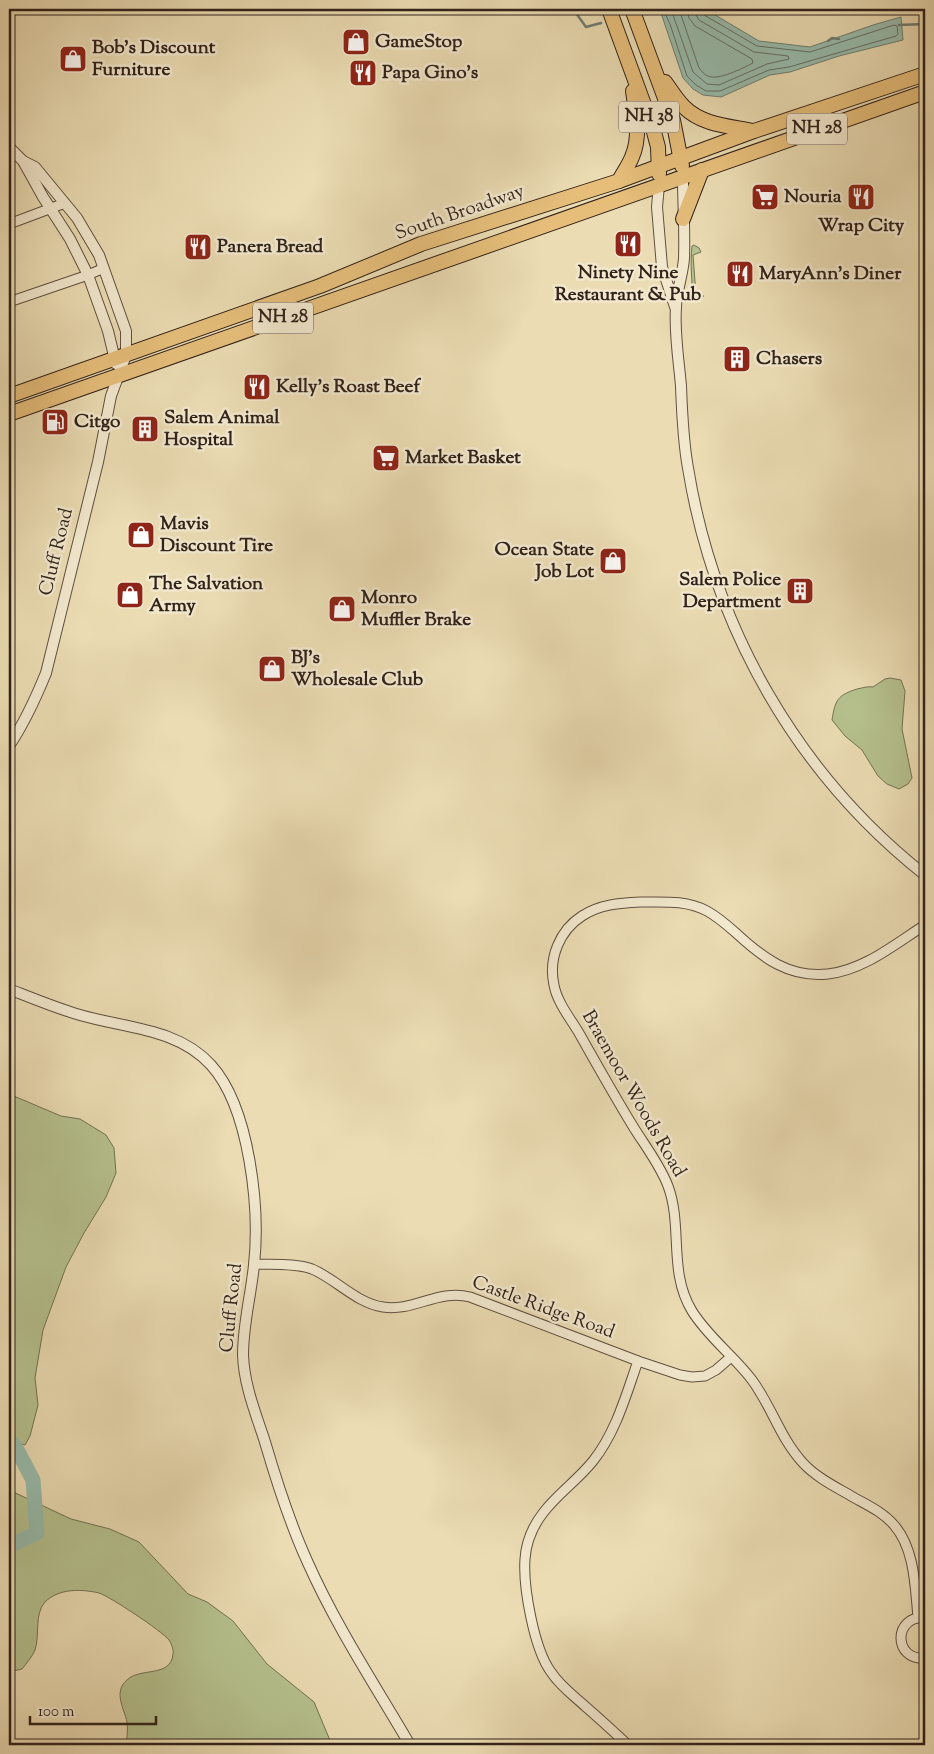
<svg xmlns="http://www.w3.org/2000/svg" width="934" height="1754" viewBox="0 0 934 1754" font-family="'Sorts Mill Goudy',serif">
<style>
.green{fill:#b5c18e;stroke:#737254}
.water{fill:#98bcad;stroke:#6f7e72}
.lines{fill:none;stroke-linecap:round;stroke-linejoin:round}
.shore{stroke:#646f64;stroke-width:1}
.stream{stroke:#6f7e72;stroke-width:2.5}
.river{stroke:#98bcad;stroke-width:15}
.minor-casing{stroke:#605040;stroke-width:11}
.tertiary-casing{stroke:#605040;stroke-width:12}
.primary-casing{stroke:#31221a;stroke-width:16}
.minor{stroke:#f2e8ce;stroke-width:9}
.tertiary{stroke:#f2e8ce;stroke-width:10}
.primary{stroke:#e6be7a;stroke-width:14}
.labels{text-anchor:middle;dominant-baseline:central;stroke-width:5;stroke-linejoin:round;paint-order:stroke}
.shield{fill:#f2e8ce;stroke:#6b5d50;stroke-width:1}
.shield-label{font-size:18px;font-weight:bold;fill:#31221a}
.poi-label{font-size:19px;font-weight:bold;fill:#31221a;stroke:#f2e8ce;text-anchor:start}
.street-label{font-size:19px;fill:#31221a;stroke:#f2e8ce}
</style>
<rect width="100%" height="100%" fill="#ebdcb3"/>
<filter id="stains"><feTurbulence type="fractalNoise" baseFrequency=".004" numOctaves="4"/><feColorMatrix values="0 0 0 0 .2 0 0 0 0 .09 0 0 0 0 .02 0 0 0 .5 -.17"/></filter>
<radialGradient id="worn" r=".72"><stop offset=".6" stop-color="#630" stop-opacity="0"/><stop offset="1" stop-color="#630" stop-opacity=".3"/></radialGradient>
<g class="green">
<path d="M 694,245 L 699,248 L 701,252 L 693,255 L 696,295 L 704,296 L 697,300 L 693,298 C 692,281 690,263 692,246 Z"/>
<path d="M 890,678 L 901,680 L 905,691 L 902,729 L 912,778 L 908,784 L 899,789 L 887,784 L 878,776 L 862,750 L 845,736 L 832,720 C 835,700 838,695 857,689 C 863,688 867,686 873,687 L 885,679 Z"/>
<polygon points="9,1094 61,1116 80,1119 106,1135 114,1148 116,1173 106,1197 84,1233 66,1267 43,1330 35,1378 38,1405 30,1436 25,1445 16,1442 9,1434"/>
<path d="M 9,1490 L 71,1519 L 110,1529 L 139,1542 L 188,1594 L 207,1602 L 233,1621 L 267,1664 L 314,1702 L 329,1738 L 335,1745 L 126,1745 C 127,1738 128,1730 127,1722 C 124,1708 113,1692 127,1680 C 140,1667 171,1678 173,1654 C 174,1650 171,1643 169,1640 C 162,1631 109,1596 99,1593 C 82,1589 59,1588 45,1602 C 34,1614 40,1636 35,1650 C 32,1657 26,1664 22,1669 L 9,1672 Z"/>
</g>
<polygon class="water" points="645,9 705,9 759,41 810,47 873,25 901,17 903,40 839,56 790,72 770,75 721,97 703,95 693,89 683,78 661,13 656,13 647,15"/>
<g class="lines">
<g class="shore">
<polyline points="663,9 670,24 687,76 696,85 706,91 720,91 769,70 789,67 896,36 898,34 897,26 894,25 810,52 757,46 704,15 701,9"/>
<polyline points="671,9 693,72 707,84 719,85 767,64 789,59 788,56 754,52 699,20 696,15 695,9"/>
<path d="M 679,9 L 699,68 C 702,71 704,75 708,76 C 718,81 743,68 753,63 L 752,59 L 695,26 L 689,18 L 687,9"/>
</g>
<g class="stream">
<polyline points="573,9 586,27 601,23"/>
<polyline points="899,25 925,24"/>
<polyline points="828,41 832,38 839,39"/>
</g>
<polyline class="river" points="9,1440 15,1446 33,1480 37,1533 9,1546"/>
<defs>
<g id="minor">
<polyline points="9,224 65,203"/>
<polyline points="9,302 88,275 104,268"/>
<path d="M 254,1264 C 272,1265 295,1263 312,1269 C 336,1279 356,1303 383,1307 C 413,1312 438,1289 470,1297 L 638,1361 L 680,1375 L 692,1377 L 705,1376 L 716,1370 L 731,1357"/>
<path d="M 918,1617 C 915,1587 915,1549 894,1525 C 883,1512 867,1505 853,1497 C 836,1487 817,1478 803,1463 C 780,1438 772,1407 752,1380 C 734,1356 708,1337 692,1311 C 668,1272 683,1226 668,1186 C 660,1165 646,1147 634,1128 C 615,1097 597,1065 579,1033 C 570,1018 557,1002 554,985 C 548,958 560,930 582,916 C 600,904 621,903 641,902 C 664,902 686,900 707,911 C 718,917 727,925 736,933 C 763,958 789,978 828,974 C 864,970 895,944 925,925"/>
<path d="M 925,1618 C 893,1615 893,1661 925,1658"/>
<path d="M 628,1745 C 614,1732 600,1719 586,1707 C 574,1696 560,1686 551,1672 C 534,1649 523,1587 525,1559 C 526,1543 533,1526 543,1513 C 557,1494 578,1480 593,1461 C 616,1432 626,1395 638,1361"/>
</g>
<g id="tertiary">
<path d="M 9,147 L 23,161 L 35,167 L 77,218 L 99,255 L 126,331 L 126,355 L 111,396 L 98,462 L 46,673 C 35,700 25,722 9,746"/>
<polyline points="23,161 43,197 70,239 88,275 108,331 116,364"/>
<path d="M 683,177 C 683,204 685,231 684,258 C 683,275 676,292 676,308 C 674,332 679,362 681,386 C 682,413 683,441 688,468 C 714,628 797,774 925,875"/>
<polyline points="659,185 657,207 662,267 675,307"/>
<path d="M 9,989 C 32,998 56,1008 80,1015 C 124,1028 178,1028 211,1065 C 250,1108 260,1209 254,1265 C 251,1295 243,1324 243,1355 C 244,1385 256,1414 265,1442 C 277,1483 290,1524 308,1563 C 336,1626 375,1685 410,1745"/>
</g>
<g id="primary">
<polyline points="609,9 654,132 658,147 659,174"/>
<polyline points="632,9 673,120 682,166"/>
<path d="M 665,82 C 671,90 676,99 684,107 C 702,125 729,126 753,131"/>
<path d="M 619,181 C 623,173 629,165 632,157 C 641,137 636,111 633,91"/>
<polyline points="683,219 702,170"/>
<polyline points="9,396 320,286 421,244 619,181 754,131 925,74"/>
<polyline points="9,414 925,92"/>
</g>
</defs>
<use href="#minor" class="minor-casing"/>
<use href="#tertiary" class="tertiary-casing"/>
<use href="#primary" class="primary-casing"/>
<use href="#minor" class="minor"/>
<use href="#tertiary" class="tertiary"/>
<use href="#primary" class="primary"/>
</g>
<defs>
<symbol id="shop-square" viewBox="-11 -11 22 22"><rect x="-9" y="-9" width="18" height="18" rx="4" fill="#8f2418" stroke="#f2e8ce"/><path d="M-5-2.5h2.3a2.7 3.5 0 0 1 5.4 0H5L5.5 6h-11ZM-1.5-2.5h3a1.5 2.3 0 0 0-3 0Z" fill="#fff"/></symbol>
<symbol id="restaurant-square" viewBox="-11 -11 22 22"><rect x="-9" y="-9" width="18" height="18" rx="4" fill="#8f2418" stroke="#f2e8ce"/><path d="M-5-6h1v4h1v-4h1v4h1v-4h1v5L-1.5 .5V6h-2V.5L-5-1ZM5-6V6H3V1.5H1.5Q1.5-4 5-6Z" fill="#fff"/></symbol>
<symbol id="supermarket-square" viewBox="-11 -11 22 22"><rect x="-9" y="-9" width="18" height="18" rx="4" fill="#8f2418" stroke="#f2e8ce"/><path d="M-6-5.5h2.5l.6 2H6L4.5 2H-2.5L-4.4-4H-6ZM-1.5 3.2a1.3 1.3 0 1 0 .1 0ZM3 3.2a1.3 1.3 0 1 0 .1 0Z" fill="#fff"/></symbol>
<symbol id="building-square" viewBox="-11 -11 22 22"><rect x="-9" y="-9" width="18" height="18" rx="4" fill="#8f2418" stroke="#f2e8ce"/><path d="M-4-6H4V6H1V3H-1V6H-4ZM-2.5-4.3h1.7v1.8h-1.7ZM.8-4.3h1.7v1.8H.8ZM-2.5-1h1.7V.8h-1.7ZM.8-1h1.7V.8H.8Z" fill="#fff"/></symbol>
<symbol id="fuel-square" viewBox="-11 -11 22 22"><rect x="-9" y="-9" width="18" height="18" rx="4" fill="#8f2418" stroke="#f2e8ce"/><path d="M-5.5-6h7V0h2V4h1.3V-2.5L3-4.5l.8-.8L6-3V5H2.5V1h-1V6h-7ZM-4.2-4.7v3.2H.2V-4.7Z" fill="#fff"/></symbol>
</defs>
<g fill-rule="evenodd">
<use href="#shop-square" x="340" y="26" width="32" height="32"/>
<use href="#shop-square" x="57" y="43" width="32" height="32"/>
<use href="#restaurant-square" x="347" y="57" width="32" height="32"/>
<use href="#supermarket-square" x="749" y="181" width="32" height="32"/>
<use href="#restaurant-square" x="845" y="181" width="32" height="32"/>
<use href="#restaurant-square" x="612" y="228" width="32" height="32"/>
<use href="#restaurant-square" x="182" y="231" width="32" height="32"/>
<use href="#restaurant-square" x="724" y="258" width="32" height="32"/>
<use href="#building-square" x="721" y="343" width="32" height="32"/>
<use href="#restaurant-square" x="241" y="371" width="32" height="32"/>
<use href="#fuel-square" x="39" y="406" width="32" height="32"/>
<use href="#building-square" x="129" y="413" width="32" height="32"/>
<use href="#supermarket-square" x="370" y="442" width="32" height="32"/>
<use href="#shop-square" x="125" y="519" width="32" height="32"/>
<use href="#shop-square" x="597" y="545" width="32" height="32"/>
<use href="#building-square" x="784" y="575" width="32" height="32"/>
<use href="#shop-square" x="114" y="579" width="32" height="32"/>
<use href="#shop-square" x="326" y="593" width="32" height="32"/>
<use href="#shop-square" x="256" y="653" width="32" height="32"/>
</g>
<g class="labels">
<g class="shield">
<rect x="619" y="101.5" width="60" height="31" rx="4"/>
<rect x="787" y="113.5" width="60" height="31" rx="4"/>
<rect x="253" y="302.5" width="60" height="31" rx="4"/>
</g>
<g class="shield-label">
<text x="649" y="117">NH 38</text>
<text x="817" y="129">NH 28</text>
<text x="283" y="318">NH 28</text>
</g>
<g class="poi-label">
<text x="375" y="42">GameStop</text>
<text x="92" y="48">Bob's Discount<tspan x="92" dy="22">Furniture</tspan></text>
<text x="382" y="73">Papa Gino's</text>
<text x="784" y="197">Nouria</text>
<text x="861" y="226" text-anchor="middle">Wrap City</text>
<text x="217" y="247">Panera Bread</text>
<text x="628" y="273" text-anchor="middle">Ninety Nine<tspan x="628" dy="22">Restaurant &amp; Pub</tspan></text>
<text x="759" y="274">MaryAnn's Diner</text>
<text x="756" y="359">Chasers</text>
<text x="276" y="387">Kelly's Roast Beef</text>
<text x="164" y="418">Salem Animal<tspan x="164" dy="22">Hospital</tspan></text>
<text x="74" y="422">Citgo</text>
<text x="405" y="458">Market Basket</text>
<text x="160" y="524">Mavis<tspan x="160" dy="22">Discount Tire</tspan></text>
<text x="594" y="550" text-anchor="end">Ocean State<tspan x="594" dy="22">Job Lot</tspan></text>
<text x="781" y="580" text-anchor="end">Salem Police<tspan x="781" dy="22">Department</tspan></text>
<text x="149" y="584">The Salvation<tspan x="149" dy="22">Army</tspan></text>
<text x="361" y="598">Monro<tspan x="361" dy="22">Muffler Brake</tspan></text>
<text x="291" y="658">BJ's<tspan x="291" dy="22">Wholesale Club</tspan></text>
</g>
<g class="street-label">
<text transform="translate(460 213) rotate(-19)">South Broadway</text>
<text transform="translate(57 552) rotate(-76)">Cluff Road</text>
<text transform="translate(633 1094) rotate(60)">Braemoor Woods Road</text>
<text transform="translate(232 1308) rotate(-84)">Cluff Road</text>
<text transform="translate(543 1308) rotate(20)">Castle Ridge Road</text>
</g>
</g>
<rect width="934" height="1754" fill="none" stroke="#ebdcb3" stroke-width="30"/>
<rect x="10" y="10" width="914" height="1734" fill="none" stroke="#31221a" stroke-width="2.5"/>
<rect x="15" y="15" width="904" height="1724" fill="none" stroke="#31221a"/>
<path d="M30 1716v8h126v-8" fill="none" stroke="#31221a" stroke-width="2.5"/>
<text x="38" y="1716" font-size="15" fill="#31221a" stroke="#f2e8ce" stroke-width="4" paint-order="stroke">100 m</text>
<rect width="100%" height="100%" filter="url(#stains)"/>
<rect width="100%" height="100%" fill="url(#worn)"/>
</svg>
